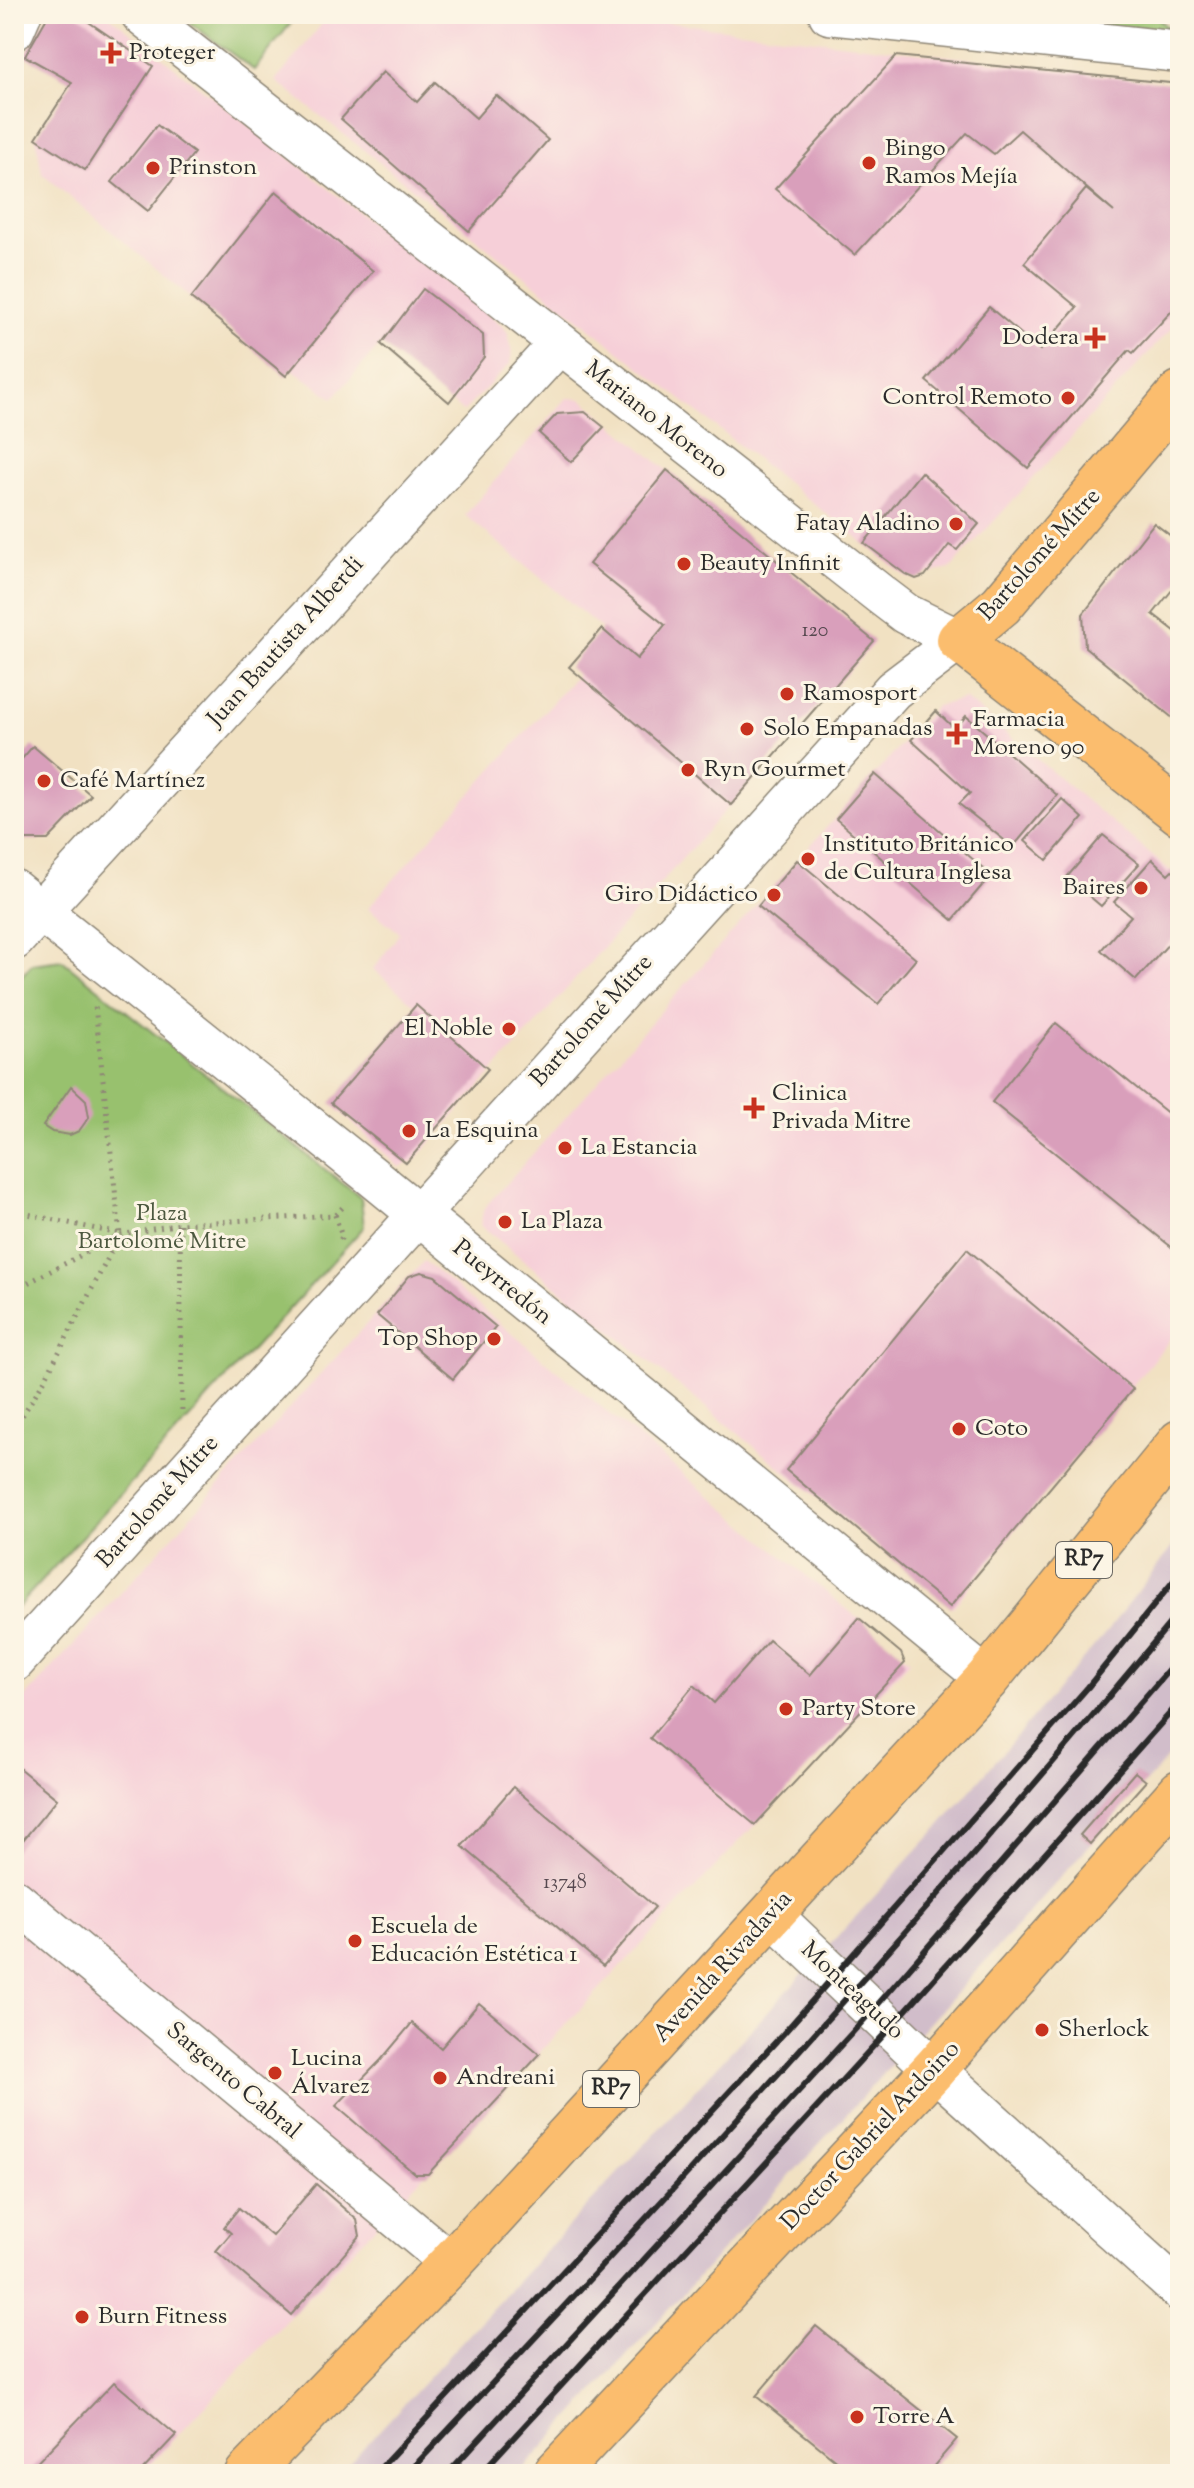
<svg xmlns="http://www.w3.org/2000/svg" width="1194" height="2488" viewBox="0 0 1194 2488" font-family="'Sorts Mill Goudy',serif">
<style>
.built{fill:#f6cfd8}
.industrial{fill:#d1bdca}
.green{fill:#98c16e;stroke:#62764c;stroke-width:2}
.building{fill:#d99fbb}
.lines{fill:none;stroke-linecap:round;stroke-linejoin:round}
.minor-casing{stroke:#8e8676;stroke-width:43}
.major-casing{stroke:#8e8676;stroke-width:47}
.path{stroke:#8e8676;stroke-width:5;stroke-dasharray:2 6;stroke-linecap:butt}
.minor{stroke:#fff;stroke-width:40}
.major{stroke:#fbbd6e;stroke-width:44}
.rail{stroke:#2b2b2b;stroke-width:6}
.poi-dot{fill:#c8321e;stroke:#fcf5e5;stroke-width:3}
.labels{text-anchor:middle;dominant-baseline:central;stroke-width:6;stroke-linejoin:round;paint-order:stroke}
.number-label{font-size:20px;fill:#56484f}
.shield{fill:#fcf5e5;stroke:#6a6863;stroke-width:2}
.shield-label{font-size:22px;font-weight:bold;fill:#2b2b2b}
.poi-label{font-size:24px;fill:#2b2b2b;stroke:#fcf5e5;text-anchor:start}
.street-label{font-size:24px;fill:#2b2b2b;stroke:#fcf5e5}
.park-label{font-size:24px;fill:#4c583f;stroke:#fcf5e5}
</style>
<rect width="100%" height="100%" fill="#fcf5e5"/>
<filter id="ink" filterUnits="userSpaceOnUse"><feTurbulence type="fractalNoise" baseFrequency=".0125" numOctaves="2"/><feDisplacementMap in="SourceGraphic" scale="16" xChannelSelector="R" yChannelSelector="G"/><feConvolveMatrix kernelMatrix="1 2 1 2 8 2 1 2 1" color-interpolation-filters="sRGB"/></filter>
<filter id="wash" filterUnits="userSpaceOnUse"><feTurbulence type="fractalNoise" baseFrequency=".006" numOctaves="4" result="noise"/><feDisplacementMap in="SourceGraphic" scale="32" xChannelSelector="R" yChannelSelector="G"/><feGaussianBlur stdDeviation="1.8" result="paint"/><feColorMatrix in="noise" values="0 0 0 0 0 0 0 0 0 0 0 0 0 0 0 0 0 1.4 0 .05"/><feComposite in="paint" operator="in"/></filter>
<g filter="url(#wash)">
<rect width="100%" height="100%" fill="#f1e1c2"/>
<g class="built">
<polygon points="48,14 107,14 492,317 507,331 512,349 510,364 463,412 381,344 333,398 292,369 286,376 42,174 36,138 72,82 25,56"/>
<polygon points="330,14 599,14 1180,84 1180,319 950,569 908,578 276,81"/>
<polygon points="567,398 582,399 874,643 413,1162 399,1167 331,1103 416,1006 373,969 400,933 368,908 577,675 569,667 602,629 465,515"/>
<polygon points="965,699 1180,879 1180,1327 953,1607 480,1225 484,1208 936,706"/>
<polygon points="424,1261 910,1661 141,2474 14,2474 14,1710"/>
</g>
<polygon class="industrial" points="1180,1537 1180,1744 1021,1922 519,2474 339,2474 938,1828 1108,1630"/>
<g class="green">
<polygon points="178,14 298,14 254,70"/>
<polygon points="1020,14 1154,14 1170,30 1158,33"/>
<polygon points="62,960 361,1198 364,1227 14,1611 14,984 32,964"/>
</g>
<g id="blocks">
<g class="building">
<polygon points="49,14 77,14 153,66 85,170 36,138 72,82 25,56"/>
<polygon points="896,56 1180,84 1180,302 1133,353 1129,350 1028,468 926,381 989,307 1040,350 1077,307 1024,263 1086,189 1114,212 1020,130 994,154 967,133 855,255 775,189"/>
<polygon points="383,72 417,102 435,82 476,118 496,95 548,140 469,231 341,119"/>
<polygon points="157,125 194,153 148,211 112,182"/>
<polygon points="276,191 373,271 286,376 191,298"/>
<polygon points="423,289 483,335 484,357 449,402 381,344"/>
<polygon points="585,412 604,427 571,462 539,433 557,414"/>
<polygon points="667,470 874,641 731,805 569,667 602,629 637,659 665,625 589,564"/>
<polygon points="921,472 979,524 957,550 949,545 925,576 916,579 905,574 864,543"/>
<polygon points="1154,523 1180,543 1180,580 1153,614 1180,635 1180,724 1085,647 1083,614"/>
<polygon points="936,711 955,729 966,716 1057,795 1013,847 959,804 970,793 911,740"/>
<polygon points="33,746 91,795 48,840 19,840 14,836 14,768"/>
<polygon points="875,774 991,875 953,920 836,819"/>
<polygon points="1062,799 1083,818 1047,860 1025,841"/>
<polygon points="1103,835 1139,864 1101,906 1067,877"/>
<polygon points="1152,859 1168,874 1172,870 1180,876 1180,931 1136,980 1101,950 1131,916 1114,902"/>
<polygon points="797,860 916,959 878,1004 758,906"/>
<polygon points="416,1005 488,1069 406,1163 331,1103"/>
<polygon points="1056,1023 1180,1123 1180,1254 992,1102"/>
<polygon points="71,1086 86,1100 89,1117 79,1131 70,1135 52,1132 43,1126"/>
<polygon points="967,1249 1133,1389 950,1607 786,1470"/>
<polygon points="421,1272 435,1276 496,1327 453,1379 377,1315 409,1276"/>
<polygon points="859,1618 901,1653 905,1663 755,1825 650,1738 694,1685 714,1703 769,1640 810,1675"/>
<polygon points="1180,1723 1180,1739 1172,1732"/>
<polygon points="14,1764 57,1799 14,1851"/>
<polygon points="1135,1772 1146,1781 1090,1844 1080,1835"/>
<polygon points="513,1787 655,1907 603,1966 462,1846"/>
<polygon points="479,2003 540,2054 428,2174 415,2174 336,2106 381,2060 412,2023 441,2048"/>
<polygon points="316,2184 357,2220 360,2236 291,2315 216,2251 231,2233 224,2227 239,2208 272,2236"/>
<polygon points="816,2326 957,2439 927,2474 853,2474 756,2396"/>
<polygon points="114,2382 176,2435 139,2474 26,2474"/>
</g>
</g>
</g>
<g filter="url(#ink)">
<use href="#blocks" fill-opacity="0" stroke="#8e8676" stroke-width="2"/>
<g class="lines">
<defs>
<g id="minor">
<polyline points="829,14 1180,52"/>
<polyline points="14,30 21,14"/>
<polyline points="14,890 373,1177 987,1679"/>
<polyline points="14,940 559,344"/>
<polyline points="14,1662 893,690 959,640 906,614 881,595 141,14"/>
<polyline points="14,1899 451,2263"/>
<polyline points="771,1914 934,2069 1180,2291"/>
</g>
<g id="major">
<polyline points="1180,393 1001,605 959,640 1180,813"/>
<polyline points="247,2474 451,2263 987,1679 1180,1442"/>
<polyline points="555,2474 934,2069 1180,1792"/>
</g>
</defs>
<use href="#minor" class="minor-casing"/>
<use href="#major" class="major-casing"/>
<g class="path">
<polyline points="14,1211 119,1234"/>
<polyline points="335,1215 342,1237 340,1240"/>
<polyline points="180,1224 182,1415"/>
<polyline points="14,1290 120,1235 180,1224 335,1215 346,1204"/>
<polyline points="14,1429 45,1379 120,1235 95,1006"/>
</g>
<use href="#minor" class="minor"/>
<use href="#major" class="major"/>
<g class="rail">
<polyline points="375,2474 783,2034 1088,1687 1180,1573"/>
<path d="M 407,2474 C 672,2193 934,1909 1180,1611"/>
<polyline points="447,2474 873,2010 1180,1657"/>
<polyline points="480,2474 891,2027 1180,1702"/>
</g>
</g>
</g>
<g class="poi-dot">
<path d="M107 41h8v8h8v8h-8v8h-8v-8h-8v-8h8z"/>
<circle cx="869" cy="163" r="8"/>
<circle cx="153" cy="168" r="8"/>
<path d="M1091 326h8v8h8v8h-8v8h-8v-8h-8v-8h8z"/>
<circle cx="1068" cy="398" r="8"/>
<circle cx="956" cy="524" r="8"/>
<circle cx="684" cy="564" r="8"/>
<circle cx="787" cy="694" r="8"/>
<circle cx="747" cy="729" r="8"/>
<path d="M953 722h8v8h8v8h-8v8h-8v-8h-8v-8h8z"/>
<circle cx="688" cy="770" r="8"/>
<circle cx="44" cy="781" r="8"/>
<circle cx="808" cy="859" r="8"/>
<circle cx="1141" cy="888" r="8"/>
<circle cx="774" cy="895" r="8"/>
<circle cx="509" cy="1029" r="8"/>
<path d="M750 1096h8v8h8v8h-8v8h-8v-8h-8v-8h8z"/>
<circle cx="409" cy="1131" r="8"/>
<circle cx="565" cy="1148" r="8"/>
<circle cx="505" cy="1222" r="8"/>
<circle cx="494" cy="1339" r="8"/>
<circle cx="959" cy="1429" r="8"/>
<circle cx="786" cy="1709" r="8"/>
<circle cx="355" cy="1941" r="8"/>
<circle cx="1042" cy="2030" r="8"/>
<circle cx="275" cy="2073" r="8"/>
<circle cx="440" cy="2078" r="8"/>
<circle cx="82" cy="2317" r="8"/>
<circle cx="857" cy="2417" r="8"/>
</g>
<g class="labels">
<g class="number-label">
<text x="815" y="631">120</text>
<text x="565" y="1883">13748</text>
</g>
<g class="shield">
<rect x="1056" y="1542" width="56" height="36" rx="6"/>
<rect x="583" y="2071" width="56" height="36" rx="6"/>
</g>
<g class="shield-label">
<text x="1084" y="1560">RP7</text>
<text x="611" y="2089">RP7</text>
</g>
<g class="poi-label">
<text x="129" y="53">Proteger</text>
<text x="885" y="149">Bingo<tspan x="885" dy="28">Ramos Mejía</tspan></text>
<text x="169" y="168">Prinston</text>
<text x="1079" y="338" text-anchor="end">Dodera</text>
<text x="1052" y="398" text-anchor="end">Control Remoto</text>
<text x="940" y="524" text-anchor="end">Fatay Aladino</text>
<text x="700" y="564">Beauty Infinit</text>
<text x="803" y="694">Ramosport</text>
<text x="973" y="720">Farmacia<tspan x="973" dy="28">Moreno 90</tspan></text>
<text x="763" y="729">Solo Empanadas</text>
<text x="704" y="770">Ryn Gourmet</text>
<text x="60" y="781">Café Martínez</text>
<text x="824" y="845">Instituto Británico<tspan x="824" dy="28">de Cultura Inglesa</tspan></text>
<text x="1125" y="888" text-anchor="end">Baires</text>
<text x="758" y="895" text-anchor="end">Giro Didáctico</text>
<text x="493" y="1029" text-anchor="end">El Noble</text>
<text x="772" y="1094">Clinica<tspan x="772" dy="28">Privada Mitre</tspan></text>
<text x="425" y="1131">La Esquina</text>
<text x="581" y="1148">La Estancia</text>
<text x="521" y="1222">La Plaza</text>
<text x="478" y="1339" text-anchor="end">Top Shop</text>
<text x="975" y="1429">Coto</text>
<text x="802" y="1709">Party Store</text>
<text x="371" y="1927">Escuela de<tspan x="371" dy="28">Educación Estética 1</tspan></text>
<text x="1058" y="2030">Sherlock</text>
<text x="291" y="2059">Lucina<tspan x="291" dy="28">Álvarez</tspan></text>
<text x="456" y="2078">Andreani</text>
<text x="98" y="2317">Burn Fitness</text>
<text x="873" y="2417">Torre A</text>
</g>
<g class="street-label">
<text transform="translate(656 420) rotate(38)">Mariano Moreno</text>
<text transform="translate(1040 555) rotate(-48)">Bartolomé Mitre</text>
<text transform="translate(286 642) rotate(-48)">Juan Bautista Alberdi</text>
<text transform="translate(592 1021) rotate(-48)">Bartolomé Mitre</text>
<text transform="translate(502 1283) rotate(39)">Pueyrredón</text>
<text transform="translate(158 1502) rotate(-48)">Bartolomé Mitre</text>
<text transform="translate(723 1967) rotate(-48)">Avenida Rivadavia</text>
<text transform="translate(852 1991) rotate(43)">Monteagudo</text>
<text transform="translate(233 2081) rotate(40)">Sargento Cabral</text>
<text transform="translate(871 2136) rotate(-47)">Doctor Gabriel Ardoino</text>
</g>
<g class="park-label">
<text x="162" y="1214">Plaza<tspan x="162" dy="28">Bartolomé Mitre</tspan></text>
</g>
</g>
<rect width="1194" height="2488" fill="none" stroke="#fcf5e5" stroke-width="48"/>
</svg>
